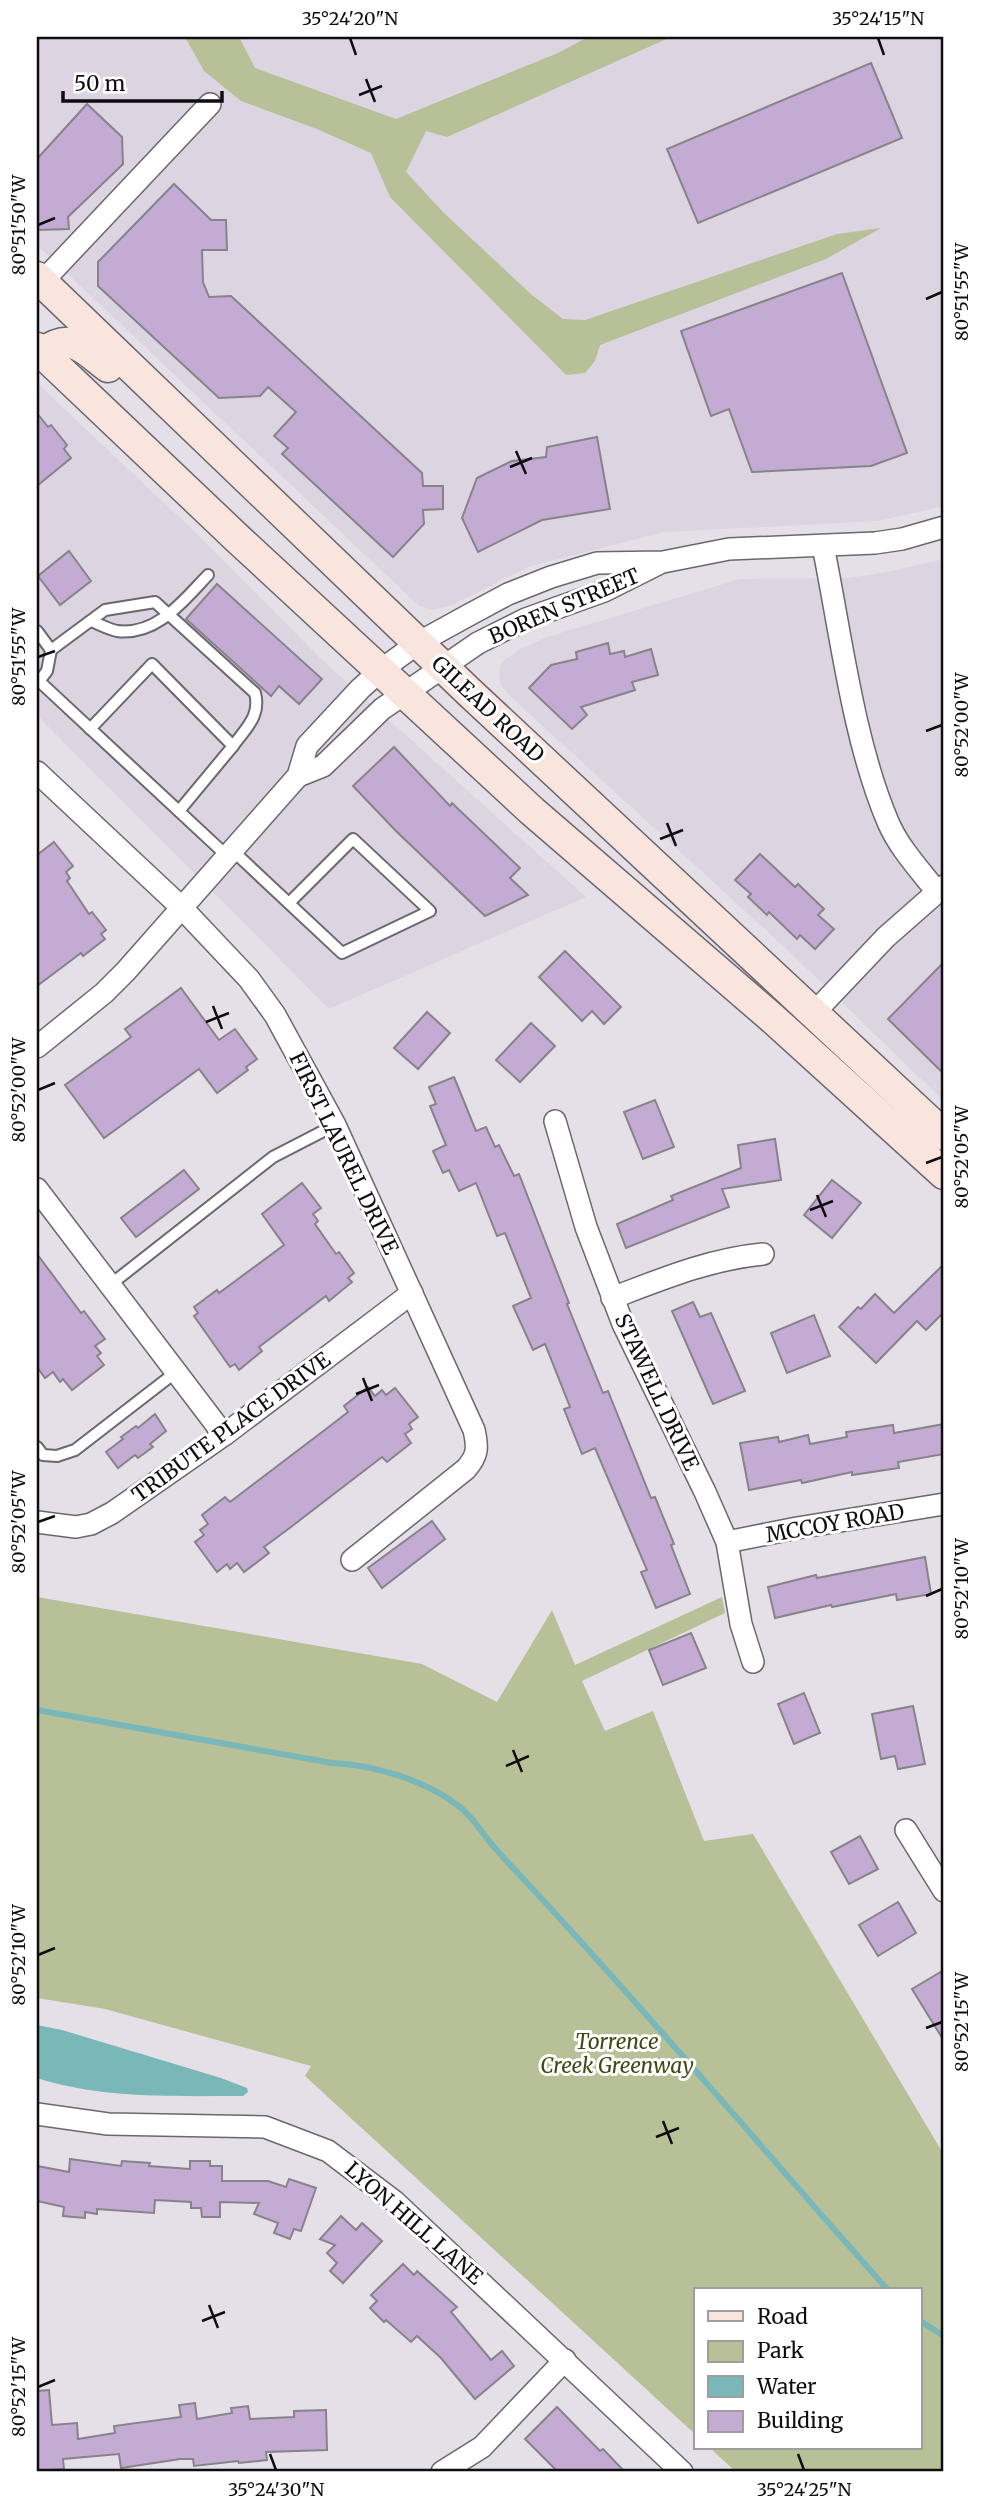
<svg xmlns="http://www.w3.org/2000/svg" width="981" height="2509" viewBox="0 0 981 2509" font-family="Merriweather,serif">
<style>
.built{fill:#ddd4e2}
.green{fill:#b8c097}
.water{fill:#7ab7b9}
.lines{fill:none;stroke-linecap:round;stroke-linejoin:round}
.stream{stroke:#7ab7b9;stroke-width:6}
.building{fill:#c4abd3;stroke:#87838a;stroke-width:2}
.lane-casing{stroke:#6b676e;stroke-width:14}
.street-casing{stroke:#6b676e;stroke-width:24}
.secondary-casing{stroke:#6b676e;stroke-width:33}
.lane{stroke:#fff;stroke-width:10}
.street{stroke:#fff;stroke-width:21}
.secondary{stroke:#fae5de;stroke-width:30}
.ticks{fill:none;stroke:#0f0d10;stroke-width:2.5}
.labels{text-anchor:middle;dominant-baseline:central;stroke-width:6;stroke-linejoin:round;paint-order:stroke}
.street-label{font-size:21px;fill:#0f0d10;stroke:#fff}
.park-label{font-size:21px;font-style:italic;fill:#414814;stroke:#fff}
.neatline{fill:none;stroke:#0f0d10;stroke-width:2.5}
.ticks-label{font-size:18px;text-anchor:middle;fill:#0f0d10}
</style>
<rect width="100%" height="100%" fill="#e5e0e8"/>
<g class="built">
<polygon points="37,37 944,37 944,506 879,521 664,532 531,566 452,605 433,610 419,606 37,245"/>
<polygon points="37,383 195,532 319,657 586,897 329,1009 37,715"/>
<polygon points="944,559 944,1101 783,946 510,696 501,685 499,674 502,662 518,650 547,637 740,579 849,578 892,571"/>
</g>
<g class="green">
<polygon points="185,37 239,37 255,68 396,119 558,53 588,37 671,37 447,137 426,131 406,172 444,213 532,295 563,319 585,320 837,234 881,228 826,259 600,345 595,361 585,373 566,375 390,197 371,153 317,129 241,101 204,71"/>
<polygon points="37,1597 422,1664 497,1702 552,1610 575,1665 722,1597 725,1613 582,1681 605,1731 653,1711 704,1841 753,1834 944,2155 944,2472 736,2472 710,2448 920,2448 920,2290 696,2290 696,2435 305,2076 311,2066 105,2009 37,1998"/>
</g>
<path class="water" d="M 37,2025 L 62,2030 L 221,2078 L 247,2088 L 248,2092 L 243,2096 C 174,2096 103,2099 37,2078 Z"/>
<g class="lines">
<g class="stream">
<path d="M 37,1710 L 332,1763 C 373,1765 422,1779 456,1804 C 472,1815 481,1832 494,1847 C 516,1872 540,1896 562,1921 C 673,2042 779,2168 888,2290"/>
<polyline points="920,2321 944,2336"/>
</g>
</g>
<g class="building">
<polygon points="871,63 902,138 698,223 667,149"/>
<polygon points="87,104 122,137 123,164 68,217 69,229 37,230 37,159"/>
<polygon points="174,184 211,220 226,220 227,250 202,250 203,282 209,297 231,296 422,473 423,486 443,486 443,509 423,510 424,524 393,557 282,454 288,448 274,436 296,412 268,387 260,396 219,398 98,286 98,262"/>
<polygon points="842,273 907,453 871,466 752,472 729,409 711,416 681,331"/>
<polygon points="37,413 48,427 51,425 67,445 64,449 71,458 37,486"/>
<polygon points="597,437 610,509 542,520 478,552 462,518 477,478 512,461 546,457 547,447"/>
<polygon points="69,551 91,581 60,605 38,576"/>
<polygon points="217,584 322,679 299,704 279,686 271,696 186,619"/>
<polygon points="608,643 610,654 624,651 625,657 651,649 658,675 632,682 635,690 581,707 587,715 572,729 529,688 551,665 577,659 576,652"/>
<polygon points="394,747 450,806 452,803 520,868 510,878 528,895 485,916 396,831 353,786"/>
<polygon points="54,842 73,866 66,872 70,878 67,881 89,914 92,912 106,930 101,934 105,939 83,956 81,953 37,986 37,855"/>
<polygon points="760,854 795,887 798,884 824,909 818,915 834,929 815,949 800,935 797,939 769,912 767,915 748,897 751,894 735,880"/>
<polygon points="565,951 621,1007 604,1024 592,1011 582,1021 539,977"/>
<polygon points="944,962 944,1074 888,1019"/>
<polygon points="181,988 219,1040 235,1029 257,1059 246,1067 248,1070 217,1093 199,1069 104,1138 65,1085 131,1037 125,1029"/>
<polygon points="427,1012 450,1033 418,1069 394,1048"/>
<polygon points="531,1023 555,1046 520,1082 496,1060"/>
<polygon points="454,1077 476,1131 486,1127 495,1147 499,1145 514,1176 519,1174 569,1303 567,1304 603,1393 608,1391 651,1498 655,1497 674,1544 671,1545 690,1594 656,1608 641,1572 647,1570 595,1448 582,1454 564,1409 570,1407 545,1344 533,1350 513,1306 531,1298 505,1233 497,1236 476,1183 459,1191 449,1170 443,1173 433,1151 446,1145 430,1106 436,1104 429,1087"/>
<polygon points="655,1100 674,1147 643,1159 624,1112"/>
<polygon points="775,1139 781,1180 722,1189 729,1207 626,1248 617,1224 673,1200 671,1196 741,1168 738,1145"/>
<polygon points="184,1170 199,1189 136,1237 121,1218"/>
<polygon points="832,1180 861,1203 832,1238 804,1215"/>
<polygon points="302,1183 321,1208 313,1214 318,1221 315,1224 336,1254 339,1252 354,1273 348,1278 352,1282 329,1301 326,1296 259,1347 262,1351 239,1370 235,1364 230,1367 194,1316 198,1313 194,1307 217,1290 219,1293 284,1245 262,1214"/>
<polygon points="37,1254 81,1313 84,1311 105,1339 95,1346 101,1353 97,1356 104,1365 72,1390 63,1379 60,1382 53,1372 45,1378 37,1367"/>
<polygon points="944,1264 944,1312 926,1330 917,1321 876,1363 839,1327 858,1307 861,1309 875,1294 894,1313"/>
<polygon points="693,1302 700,1317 711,1313 745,1391 713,1404 672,1311"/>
<polygon points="814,1315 830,1356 787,1373 771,1333"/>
<polygon points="368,1387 375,1396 382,1390 386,1395 395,1388 418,1417 409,1424 412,1429 405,1434 411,1443 387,1462 382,1457 287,1530 264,1547 269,1553 244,1572 237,1563 230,1569 227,1564 217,1572 195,1542 204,1535 200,1530 208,1524 202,1515 225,1497 230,1502 326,1429 348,1412 344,1406"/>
<polygon points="155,1414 166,1431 150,1444 153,1447 138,1458 135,1455 118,1468 106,1452 123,1439 121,1437 136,1426 138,1428"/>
<polygon points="944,1424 944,1454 898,1462 899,1468 852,1475 852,1472 802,1483 801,1480 749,1490 740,1443 778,1437 779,1442 808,1435 810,1444 847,1437 846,1432 893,1425 894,1433"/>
<polygon points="432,1521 445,1539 382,1588 368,1568"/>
<polygon points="925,1557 931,1594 897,1600 896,1594 832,1607 831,1605 775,1618 768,1587 816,1575 817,1578"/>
<polygon points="691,1633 706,1668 663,1685 649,1650"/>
<polygon points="804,1693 820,1733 794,1744 778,1704"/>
<polygon points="913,1706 925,1764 898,1769 895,1756 881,1759 872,1714"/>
<polygon points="860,1836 878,1869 849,1884 831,1852"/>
<polygon points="898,1902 916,1933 878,1956 859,1925"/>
<polygon points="944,1970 944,2041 912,1989"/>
<polygon points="70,2159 121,2166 122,2161 150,2163 149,2166 190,2169 190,2161 210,2161 210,2166 222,2166 222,2181 268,2181 286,2187 289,2179 316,2188 301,2231 294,2229 290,2239 274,2233 278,2223 254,2214 259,2203 220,2202 220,2217 202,2217 201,2208 191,2208 191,2202 155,2200 154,2213 97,2209 97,2214 85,2212 85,2218 63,2216 64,2207 37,2201 37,2166 69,2172"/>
<polygon points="341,2216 356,2230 362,2223 382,2241 343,2283 330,2271 337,2263 327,2253 335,2245 320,2239"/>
<polygon points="403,2264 414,2275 417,2271 457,2307 451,2312 491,2360 502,2351 514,2366 475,2399 441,2358 417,2336 411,2342 386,2320 384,2322 370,2308 377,2301 371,2295"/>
<polygon points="49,2390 52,2425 77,2423 78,2439 115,2433 114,2426 181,2417 179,2405 195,2403 197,2419 232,2413 231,2408 248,2406 250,2419 294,2417 294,2411 326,2410 327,2450 266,2452 267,2460 239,2463 238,2461 194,2466 193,2459 180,2459 121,2468 119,2454 63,2459 64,2469 37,2471 37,2391"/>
<polygon points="557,2407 600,2451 603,2449 625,2472 558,2472 525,2439"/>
</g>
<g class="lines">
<defs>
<g id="lane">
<path d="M 91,621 C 99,624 108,629 117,631 C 157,636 183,601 208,575"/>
<polyline points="37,631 51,650 47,671 37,684"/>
<path d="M 51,650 L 105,610 L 155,602 L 255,693 C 261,716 246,728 233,746"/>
<polyline points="39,681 226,855"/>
<polyline points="90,729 152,664 233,746 179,811"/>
<polyline points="231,849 342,953 430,911 353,839 289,903"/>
<polyline points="110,1285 273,1157 335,1125"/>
<polyline points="37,1447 43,1455 57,1456 75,1450 176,1372"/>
</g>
<g id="street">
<polyline points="42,282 210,104"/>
<path d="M 823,546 C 841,634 853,740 888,822 C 899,848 920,870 937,892"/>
<path d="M 37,772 L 181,907 L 249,979 L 275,1015 L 335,1125 L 474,1430 C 478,1448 478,1455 466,1469 L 352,1560"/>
<polyline points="298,776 323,766 382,709 478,643 526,619 604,591 658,564"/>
<polyline points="813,1014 886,937 944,886"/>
<polyline points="37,1047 104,993 126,971 298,776 307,746 360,689 381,670 418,643 467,616 508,594 551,577 597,563 663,562 729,549 875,543 902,539 944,527"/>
<polyline points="555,1121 586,1227 623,1324 705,1492 727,1542 741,1624 753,1662"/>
<polyline points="37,1189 224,1435"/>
<path d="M 612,1298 C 662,1279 710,1259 763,1254"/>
<polyline points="37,1522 76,1527 91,1524 112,1513 224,1435 412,1293"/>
<polyline points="727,1542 797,1528 944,1504"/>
<polyline points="906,1830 944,1891"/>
<polyline points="37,2114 108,2124 265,2127 328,2151 394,2201 682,2472"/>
<polyline points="442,2472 482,2447 565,2360"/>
</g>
<g id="secondary">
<polyline points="37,277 468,691 944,1135"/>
<polyline points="37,348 237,538 532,811 771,1017 944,1174"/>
<path d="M 42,353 C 72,331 83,348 108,367"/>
</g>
</defs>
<use href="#lane" class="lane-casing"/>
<use href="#street" class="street-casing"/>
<use href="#secondary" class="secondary-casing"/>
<use href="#lane" class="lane"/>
<use href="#street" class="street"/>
<use href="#secondary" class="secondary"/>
</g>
<path class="ticks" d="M 350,38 L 356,55M 878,38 L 884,55M 366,79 L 375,102M 359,95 L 382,86M 38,225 L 55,218M 926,299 L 942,292M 516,451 L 526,474M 510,467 L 532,458M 38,657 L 55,651M 926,731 L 942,725M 667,823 L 676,846M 660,839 L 683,830M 213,1006 L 222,1029M 206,1022 L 229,1013M 38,1090 L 55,1083M 926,1163 L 942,1157M 817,1195 L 826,1217M 810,1210 L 833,1201M 363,1378 L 372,1401M 356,1394 L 379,1385M 38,1522 L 55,1516M 926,1596 L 942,1589M 513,1750 L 522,1772M 506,1766 L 529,1756M 38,1955 L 55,1948M 926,2028 L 942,2022M 663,2121 L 672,2144M 656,2137 L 679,2128M 209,2305 L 218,2328M 202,2321 L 225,2312M 38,2387 L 55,2380M 270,2454 L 276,2470M 798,2454 L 804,2470"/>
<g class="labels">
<g class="street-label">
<text transform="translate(564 606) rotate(-23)">BOREN STREET</text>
<text transform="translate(488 709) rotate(43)">GILEAD ROAD</text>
<text transform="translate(344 1153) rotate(64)">FIRST LAUREL DRIVE</text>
<text transform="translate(657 1392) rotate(65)">STAWELL DRIVE</text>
<text transform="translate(231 1427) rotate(-36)">TRIBUTE PLACE DRIVE</text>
<text transform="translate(835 1523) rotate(-10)">MCCOY ROAD</text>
<text transform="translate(414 2223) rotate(41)">LYON HILL LANE</text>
</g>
<g class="park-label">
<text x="617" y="2041">Torrence<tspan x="617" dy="24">Creek Greenway</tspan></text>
</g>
</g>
<rect width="981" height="2509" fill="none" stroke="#ffffff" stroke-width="77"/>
<rect x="694" y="2288" width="228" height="161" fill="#ffffff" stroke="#9f9e9f" stroke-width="2"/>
<rect x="708" y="2311" width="35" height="10" fill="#fae5de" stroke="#9f9e9f" stroke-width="2"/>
<text x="757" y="2324" font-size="21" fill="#0f0d10">Road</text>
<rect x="708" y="2341" width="35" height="21" fill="#b8c097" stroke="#9f9e9f" stroke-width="2"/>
<text x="757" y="2358" font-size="21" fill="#0f0d10">Park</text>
<rect x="708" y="2376" width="35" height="21" fill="#7ab7b9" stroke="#9f9e9f" stroke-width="2"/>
<text x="757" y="2394" font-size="21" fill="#0f0d10">Water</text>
<rect x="708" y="2411" width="35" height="21" fill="#c4abd3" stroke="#9f9e9f" stroke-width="2"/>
<text x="757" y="2428" font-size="21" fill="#0f0d10">Building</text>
<path d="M63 91v10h159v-10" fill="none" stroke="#0f0d10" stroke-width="3.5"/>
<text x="74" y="91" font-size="21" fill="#0f0d10" stroke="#ffffff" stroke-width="5" paint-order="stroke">50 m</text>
<rect x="38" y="38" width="904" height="2432" class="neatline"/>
<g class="ticks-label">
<text x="350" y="25">35°24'20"N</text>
<text x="878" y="25">35°24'15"N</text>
<text transform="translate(19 225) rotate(-90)" y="6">80°51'50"W</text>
<text transform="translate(962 292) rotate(-90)" y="6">80°51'55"W</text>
<text transform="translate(19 657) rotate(-90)" y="6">80°51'55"W</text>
<text transform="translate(962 725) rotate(-90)" y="6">80°52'00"W</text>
<text transform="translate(19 1090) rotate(-90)" y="6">80°52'00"W</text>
<text transform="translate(962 1157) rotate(-90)" y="6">80°52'05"W</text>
<text transform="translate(19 1522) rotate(-90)" y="6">80°52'05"W</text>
<text transform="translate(962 1589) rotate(-90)" y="6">80°52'10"W</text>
<text transform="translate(19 1955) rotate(-90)" y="6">80°52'10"W</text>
<text transform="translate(962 2022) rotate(-90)" y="6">80°52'15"W</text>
<text transform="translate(19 2387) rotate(-90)" y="6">80°52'15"W</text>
<text x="276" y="2496">35°24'30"N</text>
<text x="804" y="2496">35°24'25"N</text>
</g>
</svg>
